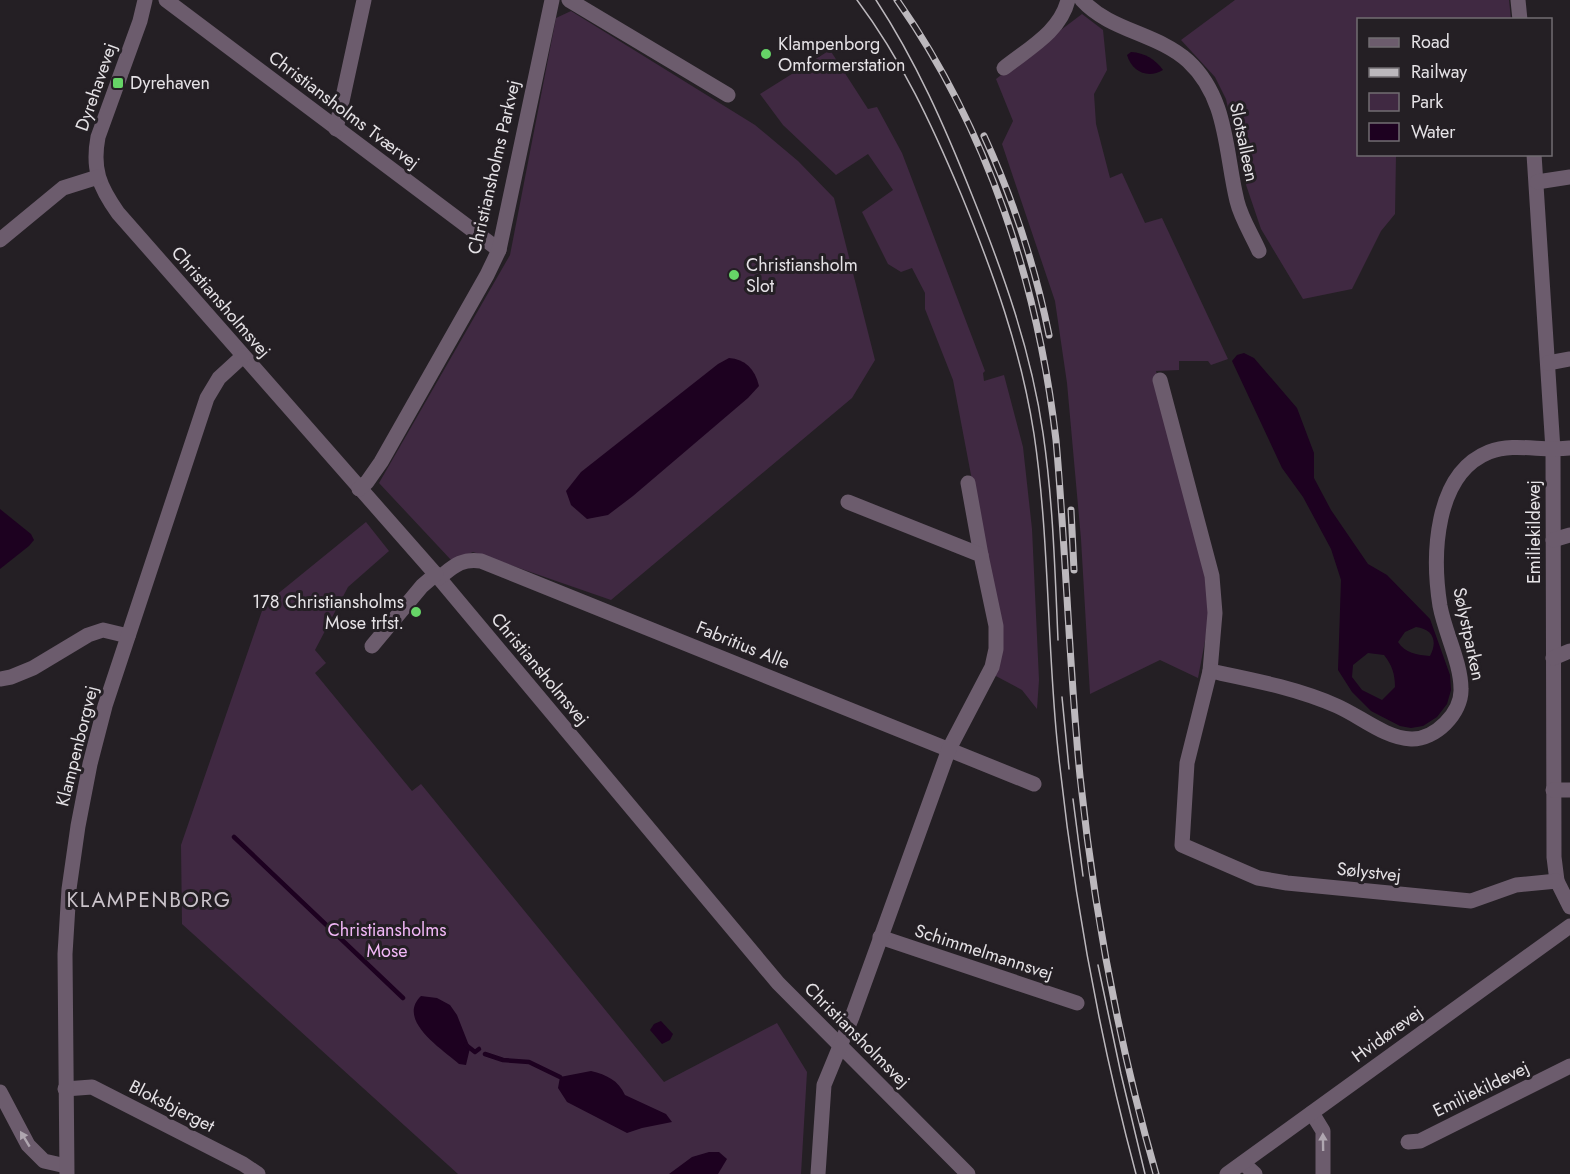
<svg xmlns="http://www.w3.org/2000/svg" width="1570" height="1174" viewBox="0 0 1570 1174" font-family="Jost,sans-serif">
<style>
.green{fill:#402942}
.water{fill:#1d0120;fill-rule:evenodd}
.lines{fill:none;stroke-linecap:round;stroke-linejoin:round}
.stream{stroke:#1d0120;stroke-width:4.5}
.minor{stroke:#6c5c6d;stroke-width:15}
.tram{stroke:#bcb8bd;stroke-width:1.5}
.rail-casing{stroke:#bcb8bd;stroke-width:7}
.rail{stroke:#241f24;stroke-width:4.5;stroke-dasharray:14;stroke-linecap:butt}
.oneway{fill:#afa6b0}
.poi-dot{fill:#66d467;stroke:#241f24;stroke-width:2}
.labels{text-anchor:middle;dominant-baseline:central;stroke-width:6;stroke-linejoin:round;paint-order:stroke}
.poi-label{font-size:18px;fill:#e5e2e6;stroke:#241f24;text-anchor:start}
.street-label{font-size:18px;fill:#e5e2e6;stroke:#241f24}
.park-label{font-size:18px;fill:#f1b7f6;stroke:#241f24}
.quarter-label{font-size:21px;letter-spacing:1.5px;fill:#cac3ca;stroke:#241f24}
</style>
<rect width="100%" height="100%" fill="#241f24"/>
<g class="green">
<polygon points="1235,0 1509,0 1511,19 1358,20 1358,154 1396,155 1395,214 1381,231 1352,289 1303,299 1261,229 1242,173 1226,99 1215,77 1181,40"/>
<polygon points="571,11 755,125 798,161 834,198 875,360 852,398 611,600 473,552 452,561 379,483 510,255 556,18"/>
<polygon points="1082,14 1103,30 1107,70 1094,94 1096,124 1110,178 1122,173 1145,223 1162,218 1228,359 1211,365 1208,361 1179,361 1179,370 1156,371 1208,577 1210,615 1198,678 1160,660 1090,694 1081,539 1067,383 1055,301 1002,144 1013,121 996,79"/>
<polygon points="830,50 868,109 877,107 902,153 985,371 983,373 984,381 1004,375 1023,447 1032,529 1039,680 1037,709 1022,690 994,675 986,554 953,380 925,309 925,293 912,268 901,272 888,264 862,212 893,190 868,154 836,175 783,125 760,94"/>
<polygon points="366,522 389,551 348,587 315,650 326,663 315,673 412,791 421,784 664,1082 777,1023 807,1072 801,1174 458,1174 182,924 181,845 264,605"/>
</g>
<g class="water">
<path d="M 1131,52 C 1145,53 1155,59 1163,70 C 1148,79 1132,72 1127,55 Z"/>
<path d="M 1244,353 L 1254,358 L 1297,408 L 1314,453 L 1314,478 L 1331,510 L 1368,564 L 1387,575 L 1430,619 L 1450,675 L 1451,690 L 1447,704 L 1437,717 L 1423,726 L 1411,728 L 1400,726 L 1371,711 L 1352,692 L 1338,670 L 1341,580 L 1331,549 L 1303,497 L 1282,468 L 1232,361 L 1237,355 ZM 1416,627 C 1433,629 1438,641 1430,656 C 1417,655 1405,653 1398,642 L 1405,632 ZM 1368,653 L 1384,655 C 1392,665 1395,674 1395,687 L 1382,700 L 1362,690 L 1352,677 L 1353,665 Z"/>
<path d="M 729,358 C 745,359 755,369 759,386 L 748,398 L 633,496 L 608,515 L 587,519 L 571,505 L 566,491 L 581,472 L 718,364 Z"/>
<polygon points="0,509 31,534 34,540 29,546 0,569"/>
<path d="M 421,996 L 437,998 L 450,1005 L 457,1015 L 470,1048 L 466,1065 L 459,1064 C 442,1049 396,1020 421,996 Z"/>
<polygon points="661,1021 673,1034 670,1040 662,1044 650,1030 654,1024"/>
<path d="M 591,1071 C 607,1075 618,1080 625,1095 L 666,1114 L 672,1122 L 642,1128 L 627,1133 L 567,1102 L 558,1088 L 560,1077 Z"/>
<polygon points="709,1152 719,1152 727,1159 718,1174 669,1174 692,1157"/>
</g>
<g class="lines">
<g class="stream">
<polyline points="234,837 403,998"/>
<polyline points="466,1045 475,1052 479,1049"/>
<polyline points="485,1054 503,1060 529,1062 560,1077"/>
</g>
<g class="minor">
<path d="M 145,0 L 140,21 L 98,137 C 92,169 99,186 118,213 L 439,578 L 778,983 L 968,1174"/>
<polyline points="166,0 499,250"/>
<polyline points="569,0 728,95"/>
<path d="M 1082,0 C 1110,31 1157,33 1188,61 C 1228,98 1225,152 1237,201 C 1241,218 1252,235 1259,251"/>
<polyline points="1518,0 1520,20"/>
<path d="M 1004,68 C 1029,48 1060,32 1068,0"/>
<polyline points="336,129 364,0"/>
<polyline points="1534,154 1553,450 1554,857 1557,881 1570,907"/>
<polyline points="1537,182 1570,177"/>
<polyline points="0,240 63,188 98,177"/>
<polyline points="1548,363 1570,359"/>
<polyline points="1160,380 1212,576 1215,613 1210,671"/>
<polyline points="968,483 981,555"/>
<polyline points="359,489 367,482 381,462 487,275 499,250 552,0"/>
<polyline points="1553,540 1570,535"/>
<path d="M 439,578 C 453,567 461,558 481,561 L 1034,784"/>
<polyline points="372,646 422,586 436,574"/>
<polyline points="1553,658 1570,651"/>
<polyline points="0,679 11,677 33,668 88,635 103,630 128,636"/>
<polyline points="1553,790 1570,790"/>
<path d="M 1557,881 L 1516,885 L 1471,901 L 1287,883 L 1258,878 L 1182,845 L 1187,763 L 1210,671 C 1253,680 1296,688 1337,706 C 1360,716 1385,738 1411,739 C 1435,740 1462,713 1461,689 C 1461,663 1445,633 1440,606 C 1432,556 1434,474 1489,452 C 1515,442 1543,452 1570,448"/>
<polyline points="880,937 1077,1003"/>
<polyline points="65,1089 92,1087 243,1164 258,1174"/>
<polyline points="0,1092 28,1145 44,1161 66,1166"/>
<polyline points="1312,1113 1323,1131 1323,1174"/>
<polyline points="1408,1142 1420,1141 1570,1066"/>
<polyline points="1243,1163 1255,1174"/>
<polyline points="67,1174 65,954 69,889 78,826 90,764 105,706 207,398 219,378 243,356"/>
<polyline points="818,1174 824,1085 852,1017 949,749 992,667 996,649 996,626 981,555 848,502"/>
<polyline points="1227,1174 1570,926"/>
</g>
<g class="tram">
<path d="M 857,0 C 902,60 932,125 961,194 C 993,272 1021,350 1034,434 C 1049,535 1047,638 1057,740 C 1072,887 1098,1032 1136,1174"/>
<path d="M 876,0 C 916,61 945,127 972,195 C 1003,272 1031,350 1043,433 C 1053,501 1055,571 1058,640"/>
<polyline points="1062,697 1069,769"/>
<polyline points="1073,799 1083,876"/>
<polyline points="1098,965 1121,1074 1145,1174"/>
</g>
<defs>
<g id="rail">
<path d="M 897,0 C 988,130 1038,284 1056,440 C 1066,552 1069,665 1080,776 C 1094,910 1119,1045 1156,1174"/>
<path d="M 984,136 C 1013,199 1035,266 1049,335"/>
<polyline points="1071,510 1074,570"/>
</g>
</defs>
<use href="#rail" class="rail-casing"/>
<use href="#rail" class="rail"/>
</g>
<defs><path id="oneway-solid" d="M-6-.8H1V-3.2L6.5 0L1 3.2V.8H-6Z" transform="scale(1.5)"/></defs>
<g class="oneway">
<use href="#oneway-solid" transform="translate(25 1139) rotate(-121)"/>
<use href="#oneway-solid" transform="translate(1323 1142) rotate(-91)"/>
</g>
<g class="poi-dot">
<circle cx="766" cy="54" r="6"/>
<rect x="112" y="77" width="12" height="12" rx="3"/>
<circle cx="734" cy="275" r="6"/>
<circle cx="416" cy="612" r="6"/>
</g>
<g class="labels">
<g class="poi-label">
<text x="778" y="44">Klampenborg<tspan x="778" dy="21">Omformerstation</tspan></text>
<text x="130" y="83">Dyrehaven</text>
<text x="746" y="265">Christiansholm<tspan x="746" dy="21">Slot</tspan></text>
<text x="404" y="602" text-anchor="end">178 Christiansholms<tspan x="404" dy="21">Mose trfst.</tspan></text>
</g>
<g class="street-label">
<text transform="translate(96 87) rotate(-71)">Dyrehavevej</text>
<text transform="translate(344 110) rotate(37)">Christiansholms Tværvej</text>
<text transform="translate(1244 142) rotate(78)">Slotsalleen</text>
<text transform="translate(494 167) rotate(-77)">Christiansholms Parkvej</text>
<text transform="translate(221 302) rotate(49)">Christiansholmsvej</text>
<text transform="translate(1534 532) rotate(-90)">Emiliekildevej</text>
<text transform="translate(1469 634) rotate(78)">Sølystparken</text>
<text transform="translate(743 645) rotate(22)">Fabritius Alle</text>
<text transform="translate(540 669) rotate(50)">Christiansholmsvej</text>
<text transform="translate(77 746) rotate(-76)">Klampenborgvej</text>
<text transform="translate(1369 872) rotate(6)">Sølystvej</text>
<text transform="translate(984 952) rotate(18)">Schimmelmannsvej</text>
<text transform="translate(1387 1034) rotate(-36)">Hvidørevej</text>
<text transform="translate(857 1035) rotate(45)">Christiansholmsvej</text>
<text transform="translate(1481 1089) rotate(-26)">Emiliekildevej</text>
<text transform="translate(172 1106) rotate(27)">Bloksbjerget</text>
</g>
<g class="park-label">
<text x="387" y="930">Christiansholms<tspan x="387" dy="21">Mose</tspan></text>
</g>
<g class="quarter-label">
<text x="149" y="900">KLAMPENBORG</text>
</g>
</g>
<rect x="1357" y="18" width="195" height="138" fill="#241f24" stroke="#716d72" stroke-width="1.5"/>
<rect x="1369" y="38" width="30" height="9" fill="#6c5c6d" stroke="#716d72" stroke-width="1.5"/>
<text x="1411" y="48" font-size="18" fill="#e5e2e6">Road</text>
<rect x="1369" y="68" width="30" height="9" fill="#bcb8bd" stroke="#716d72" stroke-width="1.5"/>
<text x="1411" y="78" font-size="18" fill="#e5e2e6">Railway</text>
<rect x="1369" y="93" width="30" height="18" fill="#402942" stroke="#716d72" stroke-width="1.5"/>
<text x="1411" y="108" font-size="18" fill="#e5e2e6">Park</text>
<rect x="1369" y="123" width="30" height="18" fill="#1d0120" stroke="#716d72" stroke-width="1.5"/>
<text x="1411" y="138" font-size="18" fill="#e5e2e6">Water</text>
</svg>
